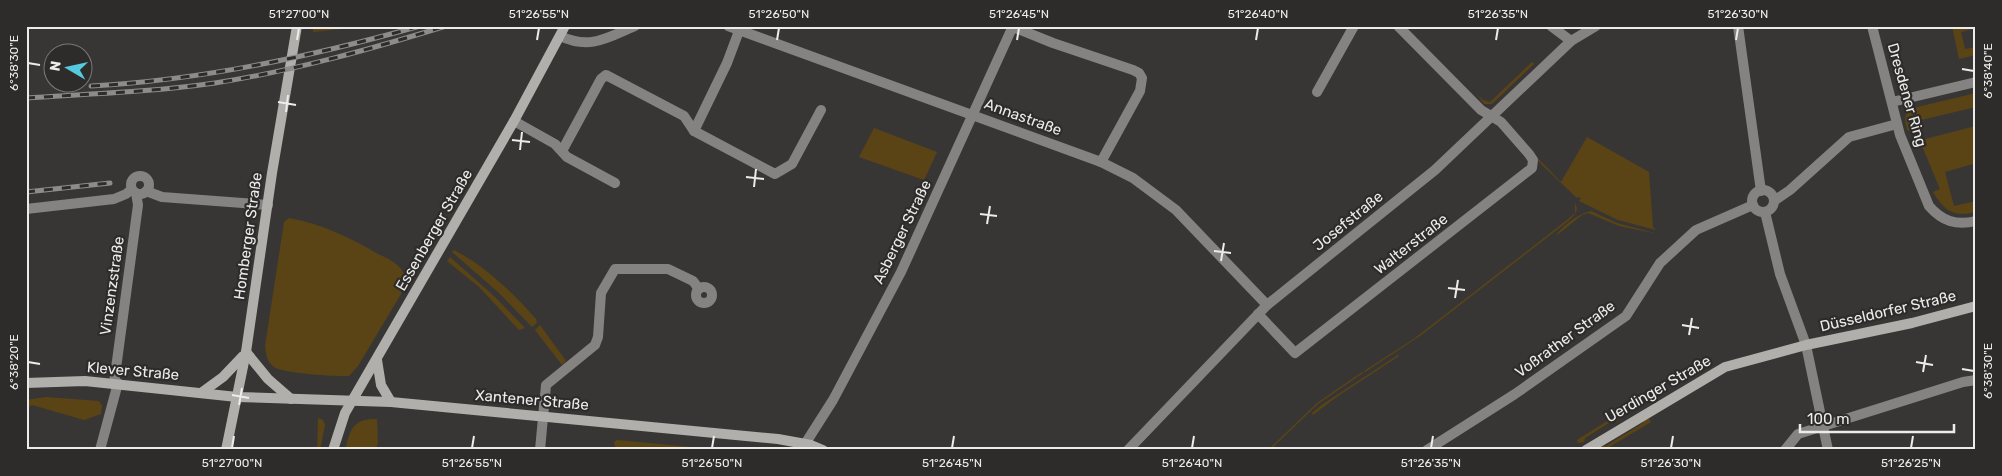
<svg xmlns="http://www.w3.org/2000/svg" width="2002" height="476" viewBox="0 0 2002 476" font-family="Rubik,sans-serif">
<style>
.green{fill:#5a4415}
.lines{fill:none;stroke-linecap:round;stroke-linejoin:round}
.street{stroke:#848382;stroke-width:10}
.secondary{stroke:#b0afac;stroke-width:10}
.rail-casing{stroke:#8e8c8a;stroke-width:5}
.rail{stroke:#2e2c2a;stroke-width:3;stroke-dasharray:9;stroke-linecap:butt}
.ticks{fill:none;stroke:#edecea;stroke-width:2}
.labels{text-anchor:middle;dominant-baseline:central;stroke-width:4.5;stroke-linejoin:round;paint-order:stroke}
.street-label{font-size:15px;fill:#edecea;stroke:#2e2c2a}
.neatline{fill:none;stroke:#edecea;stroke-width:2}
.ticks-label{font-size:12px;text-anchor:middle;fill:#edecea}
</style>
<rect width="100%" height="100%" fill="#383634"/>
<g class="green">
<polygon points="313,26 371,26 313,32"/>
<polygon points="1952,26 1976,26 1976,28 1961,32 1965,49 1976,47 1976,55 1959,59"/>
<polygon points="1532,62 1534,64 1492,104 1484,104 1477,94 1483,100 1490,102"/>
<path d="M 1976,93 L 1976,107 L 1921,120 L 1923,128 L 1908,131 C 1905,122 1903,118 1909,109 Z"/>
<path d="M 1976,126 L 1976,177 L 1973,164 L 1945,172 L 1954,206 L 1976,201 L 1976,212 C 1953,218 1944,210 1933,192 L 1940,189 L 1922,146 L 1927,146 L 1925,139 Z"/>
<polygon points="874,128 937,152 924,180 859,157"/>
<polygon points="1587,137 1649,172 1653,227 1656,230 1618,220 1579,201 1581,198 1579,197 1577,198 1542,165 1526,146 1561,182"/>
<path d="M 1575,203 C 1580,212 1573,216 1567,222 L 1420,336 L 1365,372 L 1364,371 L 1415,338 L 1567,220 L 1575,213 Z"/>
<path d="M 1591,211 L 1617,223 L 1658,234 L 1619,226 L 1588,213 L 1582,215 L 1556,236 C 1562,226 1578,214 1591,211 Z"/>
<path d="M 289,218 C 322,224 349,237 378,254 C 387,258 398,263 403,272 C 407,280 404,287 401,294 L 358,366 L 349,376 C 337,377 282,373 274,367 C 267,362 266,354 265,346 L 284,222 Z"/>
<path d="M 454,250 C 485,266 512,292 536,319 L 537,323 L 532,327 L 499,293 L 452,252 Z"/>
<polygon points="450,257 494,296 525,328 519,330 479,287 447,261"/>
<polygon points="540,325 566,361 562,365 535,330"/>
<polygon points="1398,355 1399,356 1338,396 1313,415 1312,413 1323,404"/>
<polygon points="1362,372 1363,373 1318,404 1270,450 1268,450 1317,403"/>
<polygon points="46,397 99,401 102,406 101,414 84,420 32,405 26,408 26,400"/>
<polygon points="1631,406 1633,408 1618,417 1617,422 1612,421 1585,438 1584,442 1578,443 1577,440"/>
<polygon points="318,418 323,420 325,425 320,450 317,450"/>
<polygon points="1644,418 1649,419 1651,422 1606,449 1600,446 1606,446 1643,423"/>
<path d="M 377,419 L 378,442 L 376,450 L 351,449 L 346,447 C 350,427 356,418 377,419 Z"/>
<polygon points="617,440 723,450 616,450 614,442"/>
</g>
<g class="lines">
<g class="street">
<polyline points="728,26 1101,162 1133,178 1176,210 1267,305"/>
<polyline points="1551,26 1571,41"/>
<polyline points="1738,26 1761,191"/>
<path d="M 1872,26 L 1900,135 L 1929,206 C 1942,221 1956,226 1976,221"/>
<polyline points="1013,27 1053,43 1133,70 1139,73 1142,78 1140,91 1101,162"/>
<polyline points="739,31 727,63 694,131 775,174 792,164 821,110"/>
<path d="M 560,36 C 590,50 607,38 635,26"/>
<polyline points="1317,92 1354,26"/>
<polyline points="1892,102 1976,82"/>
<polyline points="514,121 555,144 567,157 615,183"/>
<polyline points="562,151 601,79 606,75 684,116 694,131"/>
<circle cx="140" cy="185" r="9"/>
<circle cx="1763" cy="201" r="11"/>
<polyline points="146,191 162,197 268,205"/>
<polyline points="1774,201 1790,190 1849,137 1897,124"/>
<polyline points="26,209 114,199 126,194 132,189"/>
<polyline points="1765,212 1780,274 1806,345 1828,450"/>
<circle cx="704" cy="295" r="8"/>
<polyline points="1258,314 1295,353 1532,168 1533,160 1529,154 1501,122 1481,110 1398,26"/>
<polyline points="114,383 138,205 136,193"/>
<polyline points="805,444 833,400 901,272 1013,26"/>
<polyline points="100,450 118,383"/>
<polyline points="540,450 546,385 595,345 598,337 601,293 615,269 668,269 693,281 699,289"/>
<polyline points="1128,450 1267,305 1435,170 1571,41 1596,26"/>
<polyline points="1427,450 1515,394 1626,316 1660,263 1696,230 1753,205"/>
<polyline points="1785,450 1798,434 1963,382 1976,380"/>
</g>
<g class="secondary">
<polyline points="246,352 268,379 291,399"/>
<polyline points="377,360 381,385 391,402"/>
<polyline points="26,383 85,381 237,397 391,402 778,439 811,445 823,450"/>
<polyline points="201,393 223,377 243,356"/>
<polyline points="226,450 246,352 272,173 297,26"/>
<polyline points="333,450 345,413 514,121 565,26"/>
<polyline points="1586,450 1725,367 1806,345 1912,323 1976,306"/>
</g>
<defs>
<g id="rail">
<path d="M 91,86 C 203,80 313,56 420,26"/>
<path d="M 26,98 C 89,94 152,92 215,83 C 293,71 371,49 446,26"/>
<polyline points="26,192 110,183"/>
</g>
</defs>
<use href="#rail" class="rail-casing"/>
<use href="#rail" class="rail"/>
</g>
<path class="ticks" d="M 297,40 L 299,28M 537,40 L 539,28M 777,40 L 779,28M 1017,40 L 1019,28M 1256,40 L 1258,28M 1496,40 L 1498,28M 1736,40 L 1738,28M 28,63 L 40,65M 1962,69 L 1974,71M 278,102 L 296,105M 286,112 L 288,95M 512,140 L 530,142M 520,150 L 522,132M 746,177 L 764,179M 754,187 L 756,169M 980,214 L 997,216M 987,224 L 990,206M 1214,251 L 1231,253M 1221,261 L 1224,243M 1448,288 L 1465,290M 1455,298 L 1458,280M 1682,325 L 1699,328M 1689,335 L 1692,318M 28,362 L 40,364M 1916,362 L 1933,365M 1962,369 L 1974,371M 1923,372 L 1926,355M 232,395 L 249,398M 239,405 L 242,388M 232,448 L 234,436M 472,448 L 474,436M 712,448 L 714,436M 952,448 L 954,436M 1192,448 L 1194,436M 1431,448 L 1433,436M 1671,448 L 1673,436M 1911,448 L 1913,436"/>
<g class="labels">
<g class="street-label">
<text transform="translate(1907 95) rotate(74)">Dresdener Ring</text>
<text transform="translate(1023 117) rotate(20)">Annastraße</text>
<text transform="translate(1348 221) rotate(-39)">Josefstraße</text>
<text transform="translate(434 230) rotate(-60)">Essenberger Straße</text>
<text transform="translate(902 232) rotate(-64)">Asberger Straße</text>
<text transform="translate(248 236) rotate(-82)">Homberger Straße</text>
<text transform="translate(1411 244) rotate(-38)">Walterstraße</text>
<text transform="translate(112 286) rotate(-82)">Vinzenzstraße</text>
<text transform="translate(1888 311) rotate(-13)">Düsseldorfer Straße</text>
<text transform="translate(1565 339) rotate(-36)">Voßrather Straße</text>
<text transform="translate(133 371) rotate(5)">Klever Straße</text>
<text transform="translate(1658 389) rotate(-30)">Uerdinger Straße</text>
<text transform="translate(532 400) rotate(5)">Xantener Straße</text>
</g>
</g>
<rect width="2002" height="476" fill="none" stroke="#2e2c2a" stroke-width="55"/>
<g transform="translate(68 68) rotate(279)"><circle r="24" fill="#2e2c2a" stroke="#7a7977"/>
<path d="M0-4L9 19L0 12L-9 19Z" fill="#55cadf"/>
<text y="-8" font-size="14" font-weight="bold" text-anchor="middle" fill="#edecea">N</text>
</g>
<path d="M1800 424v8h154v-8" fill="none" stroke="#edecea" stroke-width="2.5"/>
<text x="1807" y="424" font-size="15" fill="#edecea" stroke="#2e2c2a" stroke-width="4" paint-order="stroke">100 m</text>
<rect x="28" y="28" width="1946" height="420" class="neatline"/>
<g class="ticks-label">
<text x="299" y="18">51°27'00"N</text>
<text x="539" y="18">51°26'55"N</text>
<text x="779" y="18">51°26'50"N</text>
<text x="1019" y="18">51°26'45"N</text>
<text x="1258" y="18">51°26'40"N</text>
<text x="1498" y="18">51°26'35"N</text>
<text x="1738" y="18">51°26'30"N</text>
<text transform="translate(14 63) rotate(-90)" y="4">6°38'30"E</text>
<text transform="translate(1988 71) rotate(-90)" y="4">6°38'40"E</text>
<text transform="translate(14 362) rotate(-90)" y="4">6°38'20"E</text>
<text transform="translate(1988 371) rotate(-90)" y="4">6°38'30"E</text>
<text x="232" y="467">51°27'00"N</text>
<text x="472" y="467">51°26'55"N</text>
<text x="712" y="467">51°26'50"N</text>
<text x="952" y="467">51°26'45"N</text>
<text x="1192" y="467">51°26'40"N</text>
<text x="1431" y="467">51°26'35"N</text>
<text x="1671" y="467">51°26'30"N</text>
<text x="1911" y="467">51°26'25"N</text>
</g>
</svg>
